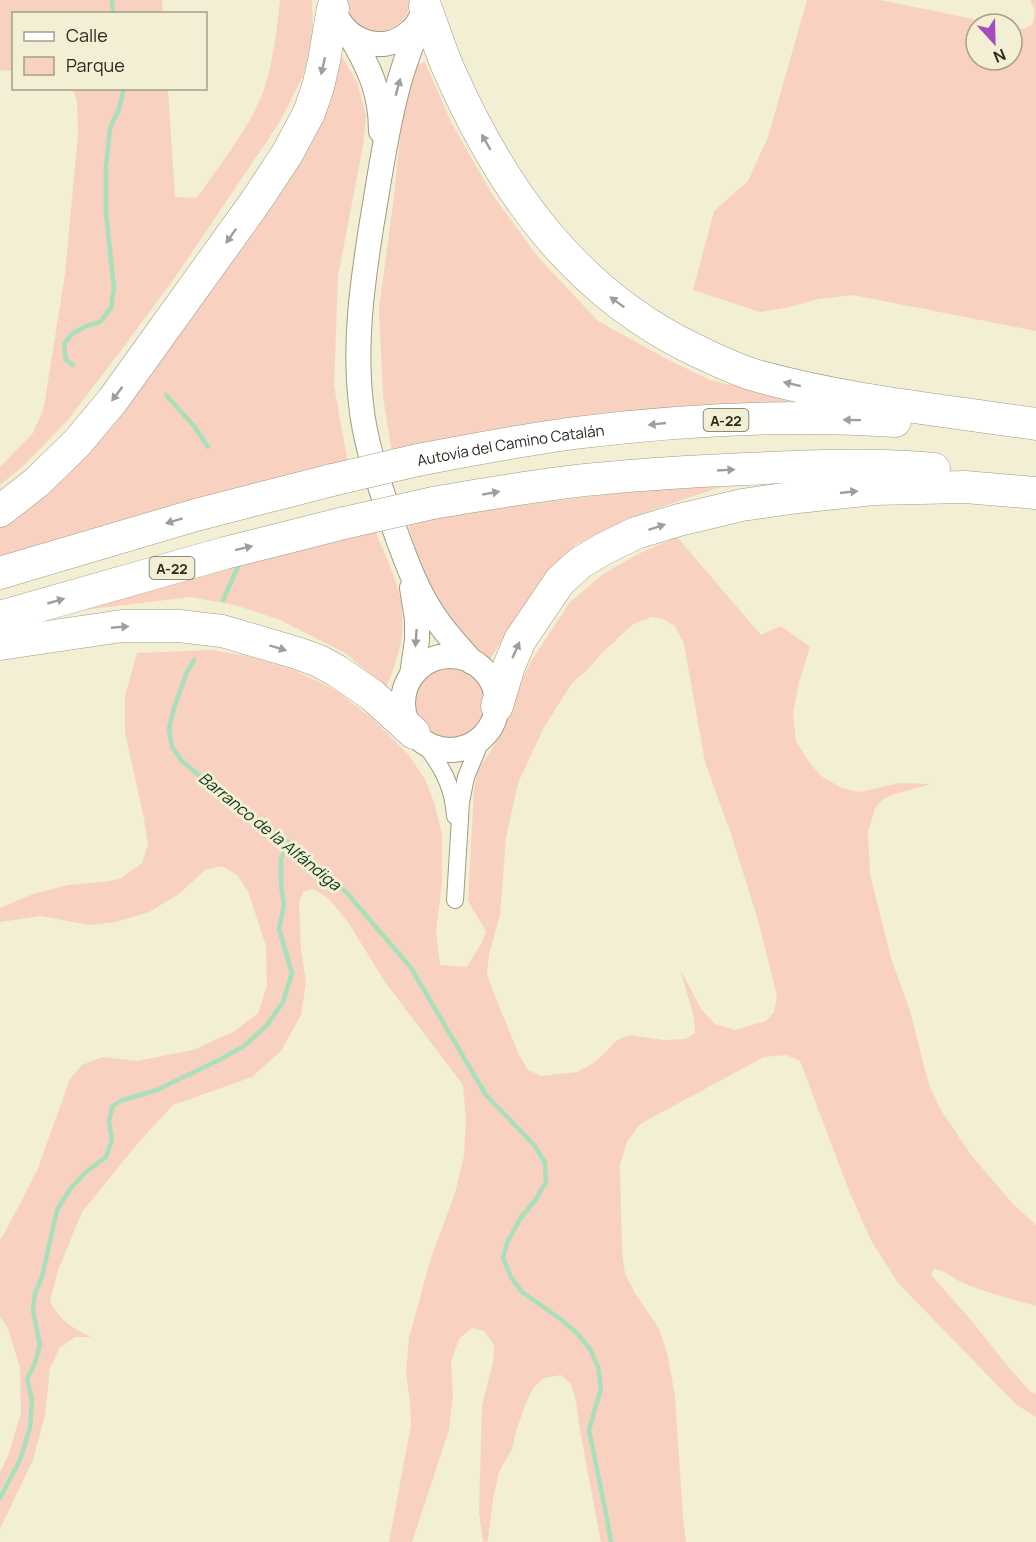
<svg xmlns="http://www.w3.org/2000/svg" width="1036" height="1542" viewBox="0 0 1036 1542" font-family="Manrope,sans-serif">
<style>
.green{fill:#f8d1c1;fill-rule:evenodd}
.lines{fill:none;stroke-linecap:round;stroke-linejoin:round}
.stream{stroke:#a9dfbb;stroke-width:4.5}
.street-casing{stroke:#9f9b82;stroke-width:18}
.secondary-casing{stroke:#9f9b82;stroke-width:26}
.highway-casing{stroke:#9f9b82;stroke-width:33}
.street{stroke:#fff;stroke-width:16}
.secondary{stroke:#fff;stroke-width:24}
.highway{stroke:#fff;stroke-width:32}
.highway-bridge-casing{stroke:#9f9b82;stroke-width:33;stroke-linecap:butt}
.highway-bridge{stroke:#fff;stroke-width:32}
.oneway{fill:#9f9f9a}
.labels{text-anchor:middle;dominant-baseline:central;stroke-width:6;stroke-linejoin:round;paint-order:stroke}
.shield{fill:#f3efd4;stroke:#666455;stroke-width:1.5}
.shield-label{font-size:14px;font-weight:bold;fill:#2a291e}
.street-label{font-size:15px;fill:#2a291e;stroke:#f3efd4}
.water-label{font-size:16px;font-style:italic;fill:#09341d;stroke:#f3efd4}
</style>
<rect width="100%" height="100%" fill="#f3efd4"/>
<g class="green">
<polygon points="0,0 162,0 163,13 14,14 13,71 0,70"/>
<path d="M 280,0 L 312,0 L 313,35 L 303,76 L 279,123 L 178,273 L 122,349 L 67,421 L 23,466 L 0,485 L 0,467 L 33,433 L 44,407 L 65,274 L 78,135 L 77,100 L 72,89 L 168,89 L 175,197 L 197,198 C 221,162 253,125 266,83 C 274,56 277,28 280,0 Z"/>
<path d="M 340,0 L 412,0 C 408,22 389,36 367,30 C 361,29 354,26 351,21 C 346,16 343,7 340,0 Z"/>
<polygon points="807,0 880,0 998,24 976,24 976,60 1012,60 1012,27 1024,29 1033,24 1035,11 1030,0 1036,0 1036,331 853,295 819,299 785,308 760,312 693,290 714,211 748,181 768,137"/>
<polygon points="336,53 342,57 357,82 366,115 363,146 338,276 334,386 348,463 0,560 0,526 57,480"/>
<polygon points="425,62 451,122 492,194 538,257 598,321 663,357 710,380 764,393 787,401 784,409 392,453 383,396 379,309 394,197 401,126 408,80 418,64"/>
<polygon points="738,481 632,517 577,544 544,576 490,659 463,635 445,613 424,577 408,524 451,514 626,492"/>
<path d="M 374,529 C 402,593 416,619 386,687 L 345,653 L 280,620 L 235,605 L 190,597 L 77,611 Z"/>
<path d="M 677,537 L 761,635 L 781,626 L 810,647 L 799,682 L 793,713 L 796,741 L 809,762 L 821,776 L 842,788 L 860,792 L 900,783 L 931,784 L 895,794 L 883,799 L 875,808 L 868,832 L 870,874 L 891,958 L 910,1011 L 929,1085 L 941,1110 L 971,1155 L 1013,1204 L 1036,1225 L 1036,1306 C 1011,1299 987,1293 963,1283 C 953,1279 946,1270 934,1269 L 931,1275 L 970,1319 L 1011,1370 L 1031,1392 L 1036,1394 L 1036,1417 L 1017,1405 L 1003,1391 L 898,1283 L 872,1242 L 849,1191 L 800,1061 L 786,1055 L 764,1057 L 640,1124 L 627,1142 L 620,1164 L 622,1250 L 625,1274 L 635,1293 L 658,1327 L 667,1352 L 675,1396 L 683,1518 L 686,1542 L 601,1542 L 580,1431 L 576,1401 L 571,1384 L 561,1375 L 544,1378 L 533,1388 L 524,1408 L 516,1432 L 512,1449 L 499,1472 L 493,1499 L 488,1541 L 483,1542 L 479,1512 L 482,1405 L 493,1363 L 494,1345 L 484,1331 L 472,1328 L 459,1339 L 451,1361 L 453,1394 L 449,1430 L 412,1542 L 389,1542 L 411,1425 L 410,1402 L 406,1372 L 409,1338 L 430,1261 L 455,1193 L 464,1156 L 466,1119 L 463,1085 L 385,982 L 348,922 L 328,898 L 313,889 L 303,892 L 299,903 L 301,950 L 306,982 L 301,1015 L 281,1051 L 252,1077 L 173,1105 L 138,1143 L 82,1212 L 57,1273 L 50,1302 C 62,1322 71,1327 91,1337 L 75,1337 L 60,1347 L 50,1368 L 45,1415 L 33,1460 L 0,1529 L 0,1472 L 8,1456 L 21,1413 L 20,1367 L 7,1326 L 0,1317 L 0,1239 L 3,1236 L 37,1171 L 70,1079 L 82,1065 L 103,1057 L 137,1061 L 193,1050 L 235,1031 L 258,1013 L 267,986 L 266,946 L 248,891 L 237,875 L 222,866 L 205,870 L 179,894 L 149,912 L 116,922 L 89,925 L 41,916 L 0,922 L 0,908 L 33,894 L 68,885 L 102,882 L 120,879 L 142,863 L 148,845 L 144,819 L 125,732 L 125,696 L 137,653 L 211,650 L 247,656 L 294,670 L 335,690 L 373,719 L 408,754 L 425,779 L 435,805 L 442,835 L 442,883 L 436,930 L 440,965 L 467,967 L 482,942 L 486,931 L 468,901 L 474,789 L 478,770 L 495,744 L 506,722 L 511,702 L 530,663 L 570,602 L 602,575 L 636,555 ZM 651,617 L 663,619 L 675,626 L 684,644 L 705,762 L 731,834 L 758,920 L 777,996 L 774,1012 L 766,1021 L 735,1030 L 715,1024 L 701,1009 L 680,969 L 694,1017 L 695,1033 L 686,1039 L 664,1040 L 629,1035 L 617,1040 L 605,1053 L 594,1063 L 577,1072 L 541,1076 L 528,1070 L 519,1055 L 493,991 L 487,975 L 489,954 L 500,915 L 506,838 L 518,783 L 543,729 L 572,683 L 589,668 L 601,654 L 633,624 Z"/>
<circle cx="449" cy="704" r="36"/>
</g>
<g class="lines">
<g class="stream">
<polyline points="112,0 113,14"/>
<polyline points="73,365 66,360 64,344 72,334 86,326 100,322 111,308 114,288 106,213 106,167 110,128 119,109 124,88"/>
<polyline points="166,395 194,426 208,447"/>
<polyline points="223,600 240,562"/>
<polyline points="194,660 187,672 174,708 169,729 172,747 182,761 201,777 296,848 347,893 411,968 486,1095 535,1146 545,1163 546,1182 536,1199 520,1219 507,1243 503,1258 511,1277 522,1292 559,1318 577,1333 590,1349 598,1367 601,1388 589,1430 606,1514 611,1542"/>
<polyline points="0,1498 20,1460 30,1428 32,1400 27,1379 35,1363 40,1345 33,1310 35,1293 42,1277 57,1210 70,1189 86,1172 106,1157 112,1140 109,1122 112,1107 120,1101 157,1090 221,1059 244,1046 267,1025 283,1002 292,973 279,929 284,905 281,885 281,858 289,843"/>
</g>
<defs>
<g id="street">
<path d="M 422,740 C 441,766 453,784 455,816"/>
<polyline points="455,900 461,802 466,777 483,736"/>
</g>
<g id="secondary">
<path d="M 332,0 C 336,39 382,59 411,31 C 415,28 418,23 420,19"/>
<path d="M 420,21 C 412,44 403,66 397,90 C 385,135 379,182 371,228 C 362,286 354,344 361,404 C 365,444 379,483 392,522 C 404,555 416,591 437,620 C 447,635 460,648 472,662"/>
<path d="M 350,35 C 369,67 381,92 381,131"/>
<polyline points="412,588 417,619 417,640 412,675"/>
<circle cx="450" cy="703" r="47"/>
</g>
<g id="highway">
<path d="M 425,6 C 433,27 440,49 449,70 C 502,190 574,292 695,350 C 714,359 734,369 754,375 C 846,401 942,410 1036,424"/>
<path id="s1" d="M 418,460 C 470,450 522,440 575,433 C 681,420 789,414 895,421"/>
<path d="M 433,503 C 487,494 541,484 596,479 C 646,474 696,471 746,469 C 808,466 872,463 934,469"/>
<polyline points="0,511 37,482 77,443 113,400 256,201 287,154 309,113 318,87 324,61 333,8"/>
<polyline points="0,573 196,515 332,480"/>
<polyline points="0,617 225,553 344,523"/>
<polyline points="0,644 122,626 179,626 222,631 297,653 319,661 337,671 372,695 414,733"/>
<polyline points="497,706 509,666 520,640 560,581 580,563 603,549 636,533 679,520 742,505 798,497 874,489 965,487 1036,493"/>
</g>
</defs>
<use href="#street" class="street-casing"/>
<use href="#secondary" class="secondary-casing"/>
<use href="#highway" class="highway-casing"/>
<use href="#street" class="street"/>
<use href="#secondary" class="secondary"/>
<use href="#highway" class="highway"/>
<defs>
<g id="highway-bridge">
<polyline points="332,480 418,460"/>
<polyline points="344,523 433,503"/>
</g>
</defs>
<use href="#highway-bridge" class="highway-bridge-casing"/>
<use href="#highway-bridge" class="highway-bridge"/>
</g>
<defs><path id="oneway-solid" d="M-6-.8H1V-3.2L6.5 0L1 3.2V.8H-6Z" transform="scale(1.5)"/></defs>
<g class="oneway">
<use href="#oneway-solid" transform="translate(323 66) rotate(103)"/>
<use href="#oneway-solid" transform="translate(398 87) rotate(-75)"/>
<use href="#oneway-solid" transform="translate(486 142) rotate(-120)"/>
<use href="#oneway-solid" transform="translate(231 236) rotate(125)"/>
<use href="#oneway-solid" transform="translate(617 302) rotate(-144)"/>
<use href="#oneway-solid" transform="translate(792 384) rotate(-166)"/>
<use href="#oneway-solid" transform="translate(117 394) rotate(127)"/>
<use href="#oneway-solid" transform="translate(852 420) rotate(-179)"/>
<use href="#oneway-solid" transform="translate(657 424) rotate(174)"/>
<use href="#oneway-solid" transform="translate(726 470) rotate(-3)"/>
<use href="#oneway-solid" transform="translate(849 492) rotate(-6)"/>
<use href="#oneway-solid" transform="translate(491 493) rotate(-10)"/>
<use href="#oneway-solid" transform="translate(174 521) rotate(163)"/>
<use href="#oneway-solid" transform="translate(657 527) rotate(-18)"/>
<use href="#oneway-solid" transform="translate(244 548) rotate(-14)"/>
<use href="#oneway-solid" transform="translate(56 601) rotate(-16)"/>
<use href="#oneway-solid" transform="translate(120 627) rotate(-5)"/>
<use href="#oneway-solid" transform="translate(416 638) rotate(94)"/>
<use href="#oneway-solid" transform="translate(278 648) rotate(17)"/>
<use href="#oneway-solid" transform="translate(516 650) rotate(-66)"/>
</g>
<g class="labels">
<g class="shield">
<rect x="703.5" y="409" width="45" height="22" rx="4.5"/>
<rect x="149.5" y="557" width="45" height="22" rx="4.5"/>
</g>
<g class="shield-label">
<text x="726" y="420">A-22</text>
<text x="172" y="568">A-22</text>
</g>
<g class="street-label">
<text stroke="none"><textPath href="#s1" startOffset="94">Autovía del Camino Catalán</textPath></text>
</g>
<g class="water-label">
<text transform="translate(270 831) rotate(39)">Barranco de la Alfándiga</text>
</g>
</g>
<rect x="12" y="12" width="195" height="78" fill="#f3efd4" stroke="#a3a08b" stroke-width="1.5"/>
<rect x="24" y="32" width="30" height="9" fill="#ffffff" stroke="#a3a08b" stroke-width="1.5"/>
<text x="66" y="42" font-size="18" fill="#2a291e">Calle</text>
<rect x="24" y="57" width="30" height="18" fill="#f8d1c1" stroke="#a3a08b" stroke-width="1.5"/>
<text x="66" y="72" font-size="18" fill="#2a291e">Parque</text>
<g transform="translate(994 42) rotate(158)"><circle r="28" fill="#f3efd4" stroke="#a3a08b" stroke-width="1.5"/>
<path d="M0-4.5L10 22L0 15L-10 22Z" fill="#a44ebc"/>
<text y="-9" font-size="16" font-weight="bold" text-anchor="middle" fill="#2a291e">N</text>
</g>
</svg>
